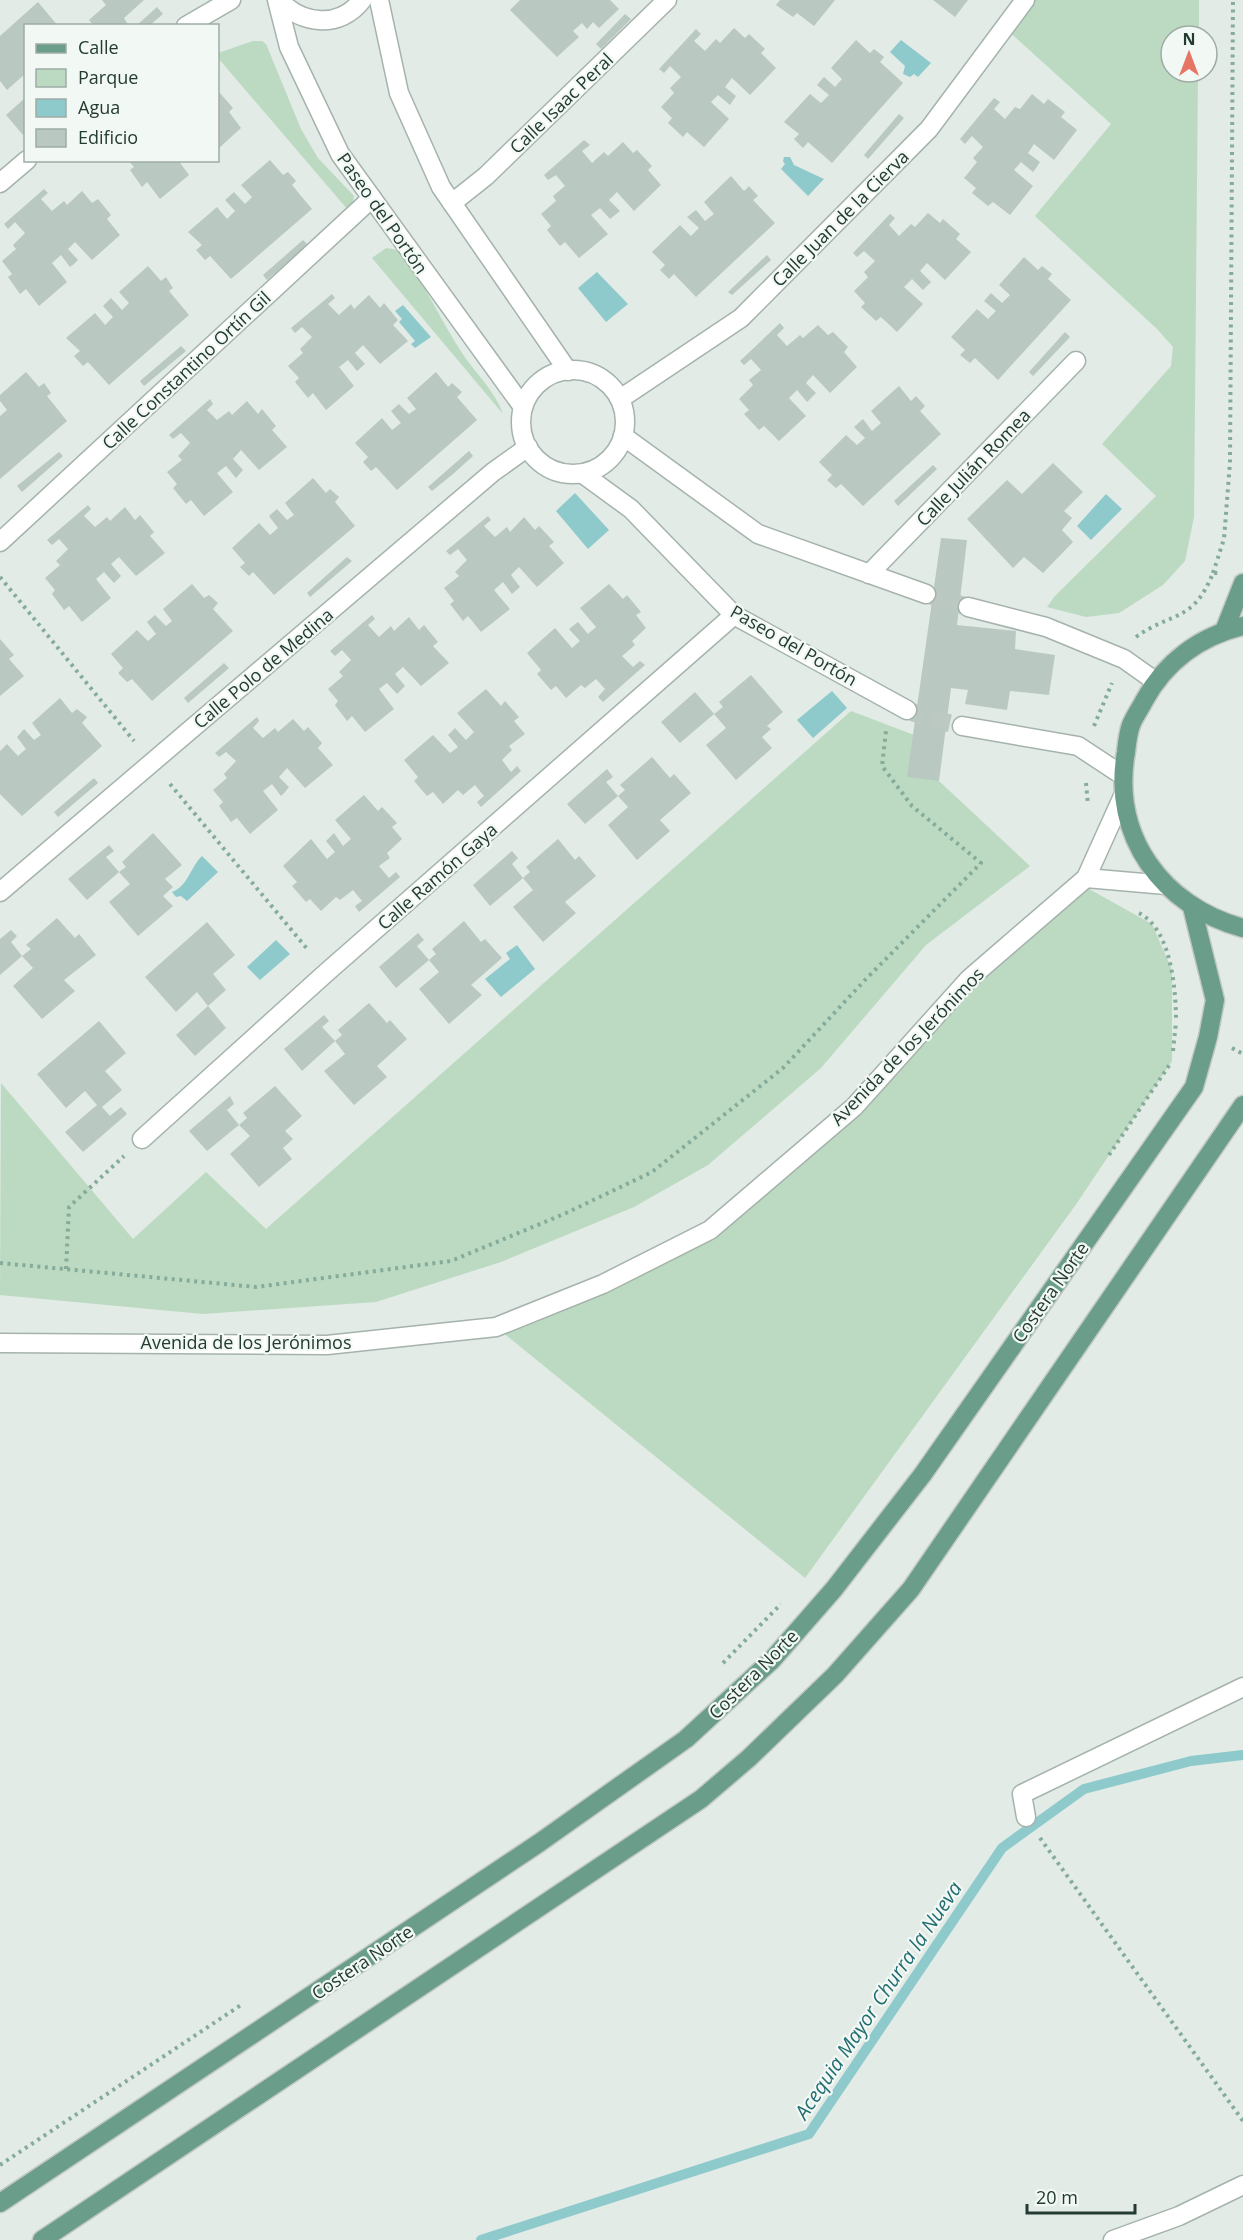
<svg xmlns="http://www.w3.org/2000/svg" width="1243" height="2240" viewBox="0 0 1243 2240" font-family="'Open Sans',sans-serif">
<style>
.green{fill:#bcdac1}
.water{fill:#8ec9cc}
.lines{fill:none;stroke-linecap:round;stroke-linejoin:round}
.stream{stroke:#8ec9cc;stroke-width:10}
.building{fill:#bac8c2}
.minor-tunnel{stroke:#bcc8c2;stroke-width:18;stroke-dasharray:18 9;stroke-linecap:butt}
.minor-casing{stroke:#a5b3ac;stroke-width:21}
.tertiary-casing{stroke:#a5b3ac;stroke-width:21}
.primary-casing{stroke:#c1c8c6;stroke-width:21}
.path{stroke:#85ac9b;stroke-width:4;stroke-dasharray:3 4.5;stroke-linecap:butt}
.minor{stroke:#fff;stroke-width:18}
.tertiary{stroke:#fff;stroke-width:18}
.primary{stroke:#6a9d8a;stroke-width:18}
.labels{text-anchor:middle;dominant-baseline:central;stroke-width:4.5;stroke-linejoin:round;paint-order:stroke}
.street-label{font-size:18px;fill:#233b32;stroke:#f2f8f4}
.water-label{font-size:20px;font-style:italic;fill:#226d72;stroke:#f2f8f4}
</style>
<rect width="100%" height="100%" fill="#e2ebe6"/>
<g class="green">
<polygon points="1025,0 1199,0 1199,36 1171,36 1171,72 1198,72 1194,517 1185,561 1163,585 1119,613 1086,617 1047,607 1054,597 1156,496 1102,444 1171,366 1173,347 1157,329 1035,216 1111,124 1005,28"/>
<polygon points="253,41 262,41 266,44 301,129 318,158 354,196 353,203 348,210 218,58 218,53"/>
<path d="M 386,248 L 399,250 C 424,282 440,319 462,353 C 476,374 495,391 503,414 L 372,258 Z"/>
<polygon points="851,711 914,735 939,781 1030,866 926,945 821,1068 708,1165 634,1207 501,1262 376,1302 203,1314 0,1295 1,1083 133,1239 206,1172 266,1229"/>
<polygon points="1080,884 1152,924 1172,970 1172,1061 1077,1203 805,1578 496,1327 710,1230"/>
</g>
<g class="water">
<polygon points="901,40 931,63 918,77 914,74 910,77 903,74 905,66 890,52"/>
<polygon points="784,157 790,157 794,165 824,179 808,196 781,169 785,164 783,161"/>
<polygon points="597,272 628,304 606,322 578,288"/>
<polygon points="403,305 431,337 415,348 411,344 415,341 399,322 402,319 395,311"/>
<polygon points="575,493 609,530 588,549 556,511"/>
<polygon points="1106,494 1122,509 1091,540 1077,526"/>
<polygon points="832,691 847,708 813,738 797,720"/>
<path d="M 202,856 L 218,872 L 187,901 L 181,896 L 176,897 L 172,892 C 188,886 190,868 202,856 Z"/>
<polygon points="276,940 290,954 260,980 247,967"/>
<polygon points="517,945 535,969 501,997 485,979 510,959 506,953"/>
</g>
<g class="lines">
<polyline class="stream" points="481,2240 809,2134 1002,1848 1084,1789 1191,1761 1243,1755"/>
</g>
<g class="building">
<polygon points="102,0 144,0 124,18 129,26 94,26 89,20 106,5"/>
<polygon points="520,0 610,0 619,9 599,28 593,22 587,29 582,23 573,31 579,37 557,57 510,10"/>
<polygon points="780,0 835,0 814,26 797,13 793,17 776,5"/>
<polygon points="933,0 968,0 955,17"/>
<polygon points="38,2 58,26 26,26 26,73 7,90 0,81 0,36"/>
<polygon points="157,7 163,14 149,26 136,26"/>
<polygon points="625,14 631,19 601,49 596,44"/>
<polygon points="734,28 745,38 749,34 765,49 761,53 776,68 750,95 732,78 725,87 736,96 730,105 718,95 711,102 729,119 704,147 687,132 683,137 668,123 672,118 661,107 674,93 670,88 681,77 670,66 664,73 659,69 696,29 701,34 694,41 705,51 716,39 720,43"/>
<polygon points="856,40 870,53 874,49 884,57 880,62 903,83 832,163 808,142 803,148 794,139 799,134 784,122 810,94 821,103 829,95 817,85 824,77 835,87 842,79 831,68"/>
<polygon points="219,92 233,108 229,112 241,128 218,149"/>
<polygon points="1032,94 1044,104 1048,99 1065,112 1061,117 1077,130 1054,160 1034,144 1028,153 1040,162 1036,168 1033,172 1021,162 1014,170 1033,186 1010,215 993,202 988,206 972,193 976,188 964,178 977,162 973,158 983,147 972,136 965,144 960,139 994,98 1000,102 994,109 1005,119 1015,107 1020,109"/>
<polygon points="26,97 26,132 23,135 6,115"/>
<polygon points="899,114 904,118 868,159 864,155"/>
<polygon points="584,140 590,145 582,151 592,163 604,152 608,156 623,142 633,153 637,150 652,166 648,170 661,185 634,211 617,192 609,200 620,211 610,219 600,208 591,215 608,234 579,258 565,242 560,246 547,230 551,226 541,214 556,201 553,196 565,186 556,175 548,180 544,175"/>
<polygon points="128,160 178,160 189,175 160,199 147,182 142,187 130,170 134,167"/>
<polygon points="270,160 283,175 288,172 296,181 292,185 312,209 231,279 210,256 205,260 196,250 202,245 188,232 217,207 227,219 235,211 225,200 234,192 245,204 252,197 241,185"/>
<polygon points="731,176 744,191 749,186 758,196 753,200 775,223 696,297 674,274 669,279 660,270 665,265 652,252 680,225 691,236 699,228 687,217 696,210 705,221 714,214 704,202"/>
<polygon points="44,189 48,193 41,199 52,211 64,201 67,205 82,191 92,203 98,199 111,215 107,219 120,235 92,260 75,242 68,249 78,260 74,264 70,267 61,255 52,263 67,282 39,306 26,289 20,294 8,277 12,274 2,261 16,249 13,245 25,233 15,222 8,229 4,224"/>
<polygon points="928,213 940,223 943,219 960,234 956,239 971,252 945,280 927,263 920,271 931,282 923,290 912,279 904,287 923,304 897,332 881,317 876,321 861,307 865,303 854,291 868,277 864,272 875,261 864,251 857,257 853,253 890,214 895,218 889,225 899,236 911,224 915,227"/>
<polygon points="303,240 308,245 267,280 263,275"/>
<polygon points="767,255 771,260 732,295 728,292"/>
<polygon points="1024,257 1038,270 1042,266 1052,274 1048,279 1071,300 998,380 975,358 970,363 960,355 965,350 951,337 977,309 988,319 996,311 984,301 991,293 1002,303 1010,295 999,285"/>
<polygon points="148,266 161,281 166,277 173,288 169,291 189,315 109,385 88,362 83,366 74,356 80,351 66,338 95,313 105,325 113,317 103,306 111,298 122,310 129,303 119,292"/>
<polygon points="332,294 335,298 328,304 339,315 351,304 354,309 369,295 380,308 384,303 398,320 393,325 408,341 380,364 363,345 355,353 365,364 357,371 348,360 339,367 354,386 326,410 313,393 308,398 295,382 299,378 288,366 303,353 300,349 312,337 302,327 295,333 291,328"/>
<polygon points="780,323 784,328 777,335 787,346 800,335 803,338 818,325 828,335 833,332 848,347 844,352 857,367 830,393 813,375 806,383 816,393 807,402 797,390 789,398 806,416 779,441 764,426 759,430 744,414 749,410 739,399 753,385 749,380 761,370 751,359 744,365 740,361"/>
<polygon points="1065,332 1070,337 1033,376 1029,372"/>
<polygon points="181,346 186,351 144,386 140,381"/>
<polygon points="26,372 39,387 44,383 51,393 47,396 67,421 0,479 0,416 7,410 0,401 0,395"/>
<polygon points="436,372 448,387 452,383 462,392 457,397 477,420 397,490 376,467 371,471 363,462 368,457 355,443 382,418 392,430 401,423 391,411 399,404 409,414 416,409 407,398"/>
<polygon points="899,386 911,401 916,396 925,406 920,411 941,434 863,506 841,484 836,488 827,480 832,475 819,462 846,435 857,445 865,438 854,427 863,419 872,431 881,423 871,411"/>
<polygon points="210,399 213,404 207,410 217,420 229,411 232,415 247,401 258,414 262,409 276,426 272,430 287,447 259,470 241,450 233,459 243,470 236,478 226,466 217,473 233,492 204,516 191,500 186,504 173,488 177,484 167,472 182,460 178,456 190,443 181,433 173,439 169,435"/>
<polygon points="469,451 473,456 453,474 432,491 428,487"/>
<polygon points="59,452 63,456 22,492 17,486"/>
<polygon points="1053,463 1083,492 1064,511 1072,518 1062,530 1073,542 1043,573 1024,557 1013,568 967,519 1007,480 1022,494"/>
<polygon points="933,465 937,469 898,506 894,501"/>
<polygon points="313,478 326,493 330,489 339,497 335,502 355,526 274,595 253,572 249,576 240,567 245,563 232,548 259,523 270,535 278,528 269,516 277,509 287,520 294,515 285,503"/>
<polygon points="88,505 91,509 84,516 95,527 107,517 110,521 125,507 135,520 140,515 154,532 150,536 165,553 136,576 119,557 111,564 121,576 114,583 104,572 96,579 111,598 82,622 69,606 64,610 52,594 55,590 45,578 60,565 56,561 68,549 59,539 52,545 47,540"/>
<polygon points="488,516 491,520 484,526 495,537 507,527 510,532 524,517 535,530 539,526 554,542 549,546 564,563 537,587 519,567 511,575 520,587 512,594 503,582 494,590 510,609 481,632 468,616 463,621 450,604 454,601 444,588 459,576 455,572 467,560 458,549 450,555 446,551"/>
<polygon points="941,538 967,540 957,625 1016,631 1015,649 1055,655 1049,695 1010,691 1007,710 965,704 968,690 951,688 939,781 907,777"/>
<polygon points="347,557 352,561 310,597 307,593"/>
<polygon points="192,584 204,598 209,595 218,603 213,609 233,631 152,701 132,679 127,682 118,673 123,668 111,654 137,630 148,641 156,634 147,622 155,615 166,626 172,621 163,609"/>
<polygon points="609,584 623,599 627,595 641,612 636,615 646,628 632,641 635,645 622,656 633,667 640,661 645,665 603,702 598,697 605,689 596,679 585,688 581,685 566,698 556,686 551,690 537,674 541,670 527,653 555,628 572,648 580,641 569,629 578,622 588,634 596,627 580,608"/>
<polygon points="372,615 375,619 368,625 379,637 391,626 394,631 409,617 419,630 424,625 438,642 433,646 449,663 421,686 403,667 395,674 405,686 397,694 387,683 379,689 394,709 365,732 352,716 347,721 335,705 338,701 328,689 343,676 339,672 351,660 342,650 335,656 330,651"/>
<polygon points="0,639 14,655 9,659 24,676 0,696"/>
<polygon points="224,663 229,668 188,703 184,698"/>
<polygon points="751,675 783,712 767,726 771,729 762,737 772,748 736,780 706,745 726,728 714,714 723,707 719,702"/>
<polygon points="486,689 501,706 505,701 519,717 514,721 525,734 509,746 512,750 502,760 511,772 517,766 521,771 481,807 477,802 484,796 475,785 463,795 458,790 443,804 433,792 427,796 414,781 418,777 404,760 433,735 450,753 458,747 448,735 455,728 466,740 474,732 457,713"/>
<polygon points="695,692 714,714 680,743 661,722"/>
<polygon points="60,698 72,713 77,709 87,717 82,723 102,746 22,816 0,794 0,751 7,744 18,756 26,749 17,737 24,729 34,740 41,735 32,723"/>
<polygon points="257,717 259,721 253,728 263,738 275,728 278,732 293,719 304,731 308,727 322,743 318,748 333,765 305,788 287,768 279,777 289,787 285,792 281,796 272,784 263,791 278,810 250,834 237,818 231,822 219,806 223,802 213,790 227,778 224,774 236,761 226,752 219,757 215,753"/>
<polygon points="652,757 670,778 674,774 691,793 660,820 670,831 637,860 608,825 628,807 618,796 585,824 567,804 607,769 613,777 606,782 618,796 625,790 620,785"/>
<polygon points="94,778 98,783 58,817 54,812"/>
<polygon points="364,795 378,811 382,807 397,823 392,827 402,839 387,853 390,858 379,866 389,878 396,872 400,877 359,912 355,906 362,901 353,890 340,900 336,897 321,911 310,899 306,902 292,886 297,882 283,866 311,839 327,859 335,852 326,841 334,833 343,846 351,839 335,820"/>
<polygon points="153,833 182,865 165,879 173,887 163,896 173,906 138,936 109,902 130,884 119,872 126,867 122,862"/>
<polygon points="558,839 575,860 579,856 596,876 565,902 576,913 543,942 513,907 533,890 523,878 530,872 526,867"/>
<polygon points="109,845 114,851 106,857 119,872 87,900 68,879"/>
<polygon points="512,851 518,858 512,864 523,878 490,906 473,885"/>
<polygon points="57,918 75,938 79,934 96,955 64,980 75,991 42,1019 13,986 33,968 22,956 0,975 0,939 11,930 17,936 11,942 22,956 31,949 26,945"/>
<polygon points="464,921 481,942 485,939 502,958 471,985 482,995 449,1024 419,989 439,972 429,960 436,954 432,949"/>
<polygon points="207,922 235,955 213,974 226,990 208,1006 197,992 176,1012 145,977"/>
<polygon points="418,933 424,940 417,946 429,960 396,988 379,967"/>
<polygon points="369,1003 387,1023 390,1020 407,1039 377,1066 387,1077 354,1105 324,1071 345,1054 335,1041 342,1035 338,1030"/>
<polygon points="208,1006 226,1028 195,1056 176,1035"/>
<polygon points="324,1015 329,1021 322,1027 335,1041 302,1071 284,1049"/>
<polygon points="99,1021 126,1053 105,1071 122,1090 102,1107 110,1116 121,1107 127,1114 83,1152 65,1132 97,1105 85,1091 66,1108 37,1074"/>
<polygon points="275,1086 302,1116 285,1131 293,1139 283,1148 292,1159 259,1187 230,1154 250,1136 239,1125 207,1151 189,1131 230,1096 234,1104 227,1110 239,1125 247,1118 243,1113"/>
</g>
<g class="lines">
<g class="minor-tunnel">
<polyline points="926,594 968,607"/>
<polyline points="907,710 931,719 962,726"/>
</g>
<defs>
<g id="minor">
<polyline points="277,0 289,47 340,154 523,407"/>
<path d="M 279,0 C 302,25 340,29 362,0"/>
<polyline points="379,0 399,93 441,187 568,371"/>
<polyline points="186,26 231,0"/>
<polyline points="0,183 27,160"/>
<polyline points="452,203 486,176 667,0"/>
<circle cx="573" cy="422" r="52"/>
<polyline points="620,399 741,318 929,129 1025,0"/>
<polyline points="623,436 758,534 926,594"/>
<polyline points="583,474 631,509 734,615 907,710"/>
<polyline points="0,542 372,198"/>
<polyline points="869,574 1076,361"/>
<polyline points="968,607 1046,627 1124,659 1155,681"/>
<polyline points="962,726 1078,746 1122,775"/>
<polyline points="0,892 493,472 528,447"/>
<polyline points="142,1139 327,972 734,615"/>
<polyline points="1026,1817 1022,1794 1243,1687"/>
<polyline points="1113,2240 1179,2216 1243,2185"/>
</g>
<g id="tertiary">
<polyline points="1086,878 1166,885"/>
<polyline points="0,1343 327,1345 496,1327 603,1284 710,1230 854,1107 969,979 1086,878 1123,796"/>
</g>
<g id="primary">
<path d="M 1243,626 C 1200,636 1165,662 1144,701 C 1140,709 1134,717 1131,725 C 1128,733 1127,743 1126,752 C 1111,836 1162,906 1243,928"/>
<polyline points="1224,631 1243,583"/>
<polyline points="0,2203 539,1843 686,1739 772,1660 834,1589 923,1474 1194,1087 1208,1037 1215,1000 1192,907"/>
<polyline points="42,2240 701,1799 749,1758 835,1675 911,1589 1243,1105"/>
</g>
</defs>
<use href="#minor" class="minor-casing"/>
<use href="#tertiary" class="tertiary-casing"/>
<use href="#primary" class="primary-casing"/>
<g class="path">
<polyline points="1213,573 1224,539 1230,462 1233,0"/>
<polyline points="0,577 134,741"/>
<path d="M 1136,637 C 1172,611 1193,623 1213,573 L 1218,573"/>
<polyline points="1094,726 1112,683"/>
<polyline points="1086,783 1088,805"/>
<polyline points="170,784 309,951"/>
<path d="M 1139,913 C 1172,930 1176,991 1176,1022"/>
<polyline points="1232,1048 1243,1054"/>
<polyline points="1173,1051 1176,1022"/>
<polyline points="1109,1155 1170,1064"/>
<polyline points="0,1263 256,1287 451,1261 564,1214 652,1172 783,1068 866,979 981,863 912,806 882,766 886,731"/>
<polyline points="66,1269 69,1207 124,1156"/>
<polyline points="723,1663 781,1604"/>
<polyline points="1040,1838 1243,2121"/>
<polyline points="0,2165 241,2005"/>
</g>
<use href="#minor" class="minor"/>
<use href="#tertiary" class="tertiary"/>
<use href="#primary" class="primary"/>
</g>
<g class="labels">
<g class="street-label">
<text transform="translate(561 103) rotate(-44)">Calle Isaac Peral</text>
<text transform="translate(383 213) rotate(55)">Paseo del Portón</text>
<text transform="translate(840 218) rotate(-45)">Calle Juan de la Cierva</text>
<text transform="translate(186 370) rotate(-43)">Calle Constantino Ortín Gil</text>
<text transform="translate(973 467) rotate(-46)">Calle Julián Romea</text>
<text transform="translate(794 645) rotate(30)">Paseo del Portón</text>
<text transform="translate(263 668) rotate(-40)">Calle Polo de Medina</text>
<text transform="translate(437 876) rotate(-41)">Calle Ramón Gaya</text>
<text transform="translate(907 1046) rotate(-46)">Avenida de los Jerónimos</text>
<text transform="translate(1050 1292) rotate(-55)">Costera Norte</text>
<text x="246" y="1342">Avenida de los Jerónimos</text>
<text transform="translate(753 1674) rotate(-45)">Costera Norte</text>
<text transform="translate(362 1962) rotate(-34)">Costera Norte</text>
</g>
<g class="water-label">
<text transform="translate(878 2000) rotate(-56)">Acequia Mayor Churra la Nueva</text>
</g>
</g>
<rect x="24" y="24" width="195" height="138" fill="#f2f8f4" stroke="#9faca6" stroke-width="1.5"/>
<rect x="36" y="44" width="30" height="9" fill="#6a9d8a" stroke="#9faca6" stroke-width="1.5"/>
<text x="78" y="54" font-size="18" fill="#233b32">Calle</text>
<rect x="36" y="69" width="30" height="18" fill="#bcdac1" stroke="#9faca6" stroke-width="1.5"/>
<text x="78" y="84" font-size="18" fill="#233b32">Parque</text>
<rect x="36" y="99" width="30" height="18" fill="#8ec9cc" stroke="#9faca6" stroke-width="1.5"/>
<text x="78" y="114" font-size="18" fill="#233b32">Agua</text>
<rect x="36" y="129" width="30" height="18" fill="#bac8c2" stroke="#9faca6" stroke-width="1.5"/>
<text x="78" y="144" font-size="18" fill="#233b32">Edificio</text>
<g transform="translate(1189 54)"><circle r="28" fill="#f2f8f4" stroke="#9faca6" stroke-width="1.5"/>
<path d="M0-4.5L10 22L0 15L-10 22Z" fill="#e77564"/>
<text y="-9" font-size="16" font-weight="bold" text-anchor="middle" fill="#233b32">N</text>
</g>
<path d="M1027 2204v9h108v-9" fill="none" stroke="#233b32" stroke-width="3"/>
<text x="1036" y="2204" font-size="18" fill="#233b32" stroke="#f2f8f4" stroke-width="4.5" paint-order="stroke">20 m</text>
</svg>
